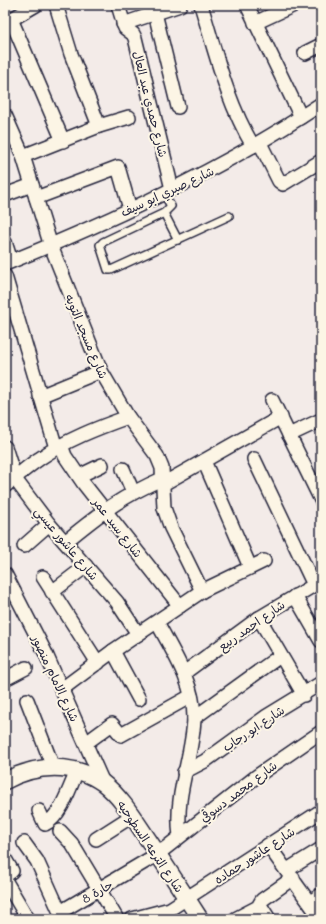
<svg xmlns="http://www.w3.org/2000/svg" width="326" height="924" viewBox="0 0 326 924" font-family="Mali,'Playpen Sans Arabic',sans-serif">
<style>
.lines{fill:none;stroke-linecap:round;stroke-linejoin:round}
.service-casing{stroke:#22223b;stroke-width:10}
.minor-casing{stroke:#22223b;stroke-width:16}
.tertiary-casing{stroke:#22223b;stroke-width:19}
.service{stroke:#fcf5e5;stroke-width:7}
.minor{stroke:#fcf5e5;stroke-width:13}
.tertiary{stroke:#fcf5e5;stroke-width:16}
.labels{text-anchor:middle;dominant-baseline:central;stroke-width:4;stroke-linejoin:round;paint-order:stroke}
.street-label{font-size:12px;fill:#22223b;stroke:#fcf5e5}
</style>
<rect width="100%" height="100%" fill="#f3ebe8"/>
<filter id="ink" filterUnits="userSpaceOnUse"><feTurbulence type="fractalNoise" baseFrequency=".025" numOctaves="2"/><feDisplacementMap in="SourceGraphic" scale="8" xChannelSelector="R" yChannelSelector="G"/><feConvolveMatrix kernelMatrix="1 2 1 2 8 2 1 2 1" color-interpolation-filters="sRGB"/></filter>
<g filter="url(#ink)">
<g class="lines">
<defs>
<g id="service">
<polyline points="163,193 171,206 164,213 103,242 100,245 108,270 111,270 229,216"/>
<polyline points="164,213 178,240"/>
</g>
<g id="minor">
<polyline points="56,5 71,54 99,126"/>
<polyline points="118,5 125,28 133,34 135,38 172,189"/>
<path d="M 201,5 C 216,54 227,102 253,146"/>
<polyline points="247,5 301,117"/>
<polyline points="155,13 178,107"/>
<polyline points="11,19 63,141"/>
<polyline points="5,23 36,5"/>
<polyline points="255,23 294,5"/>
<polyline points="123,24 180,5"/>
<polyline points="305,53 321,45"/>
<polyline points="5,115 23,156 51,246 101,371 128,417 157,456 162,468 164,508 171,528 202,591"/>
<polyline points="260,143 279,181 283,184 321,161"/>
<polyline points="23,156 99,126 129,117"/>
<polyline points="5,195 32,185"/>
<polyline points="36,198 118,167 130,209"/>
<polyline points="5,242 11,261"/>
<path d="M 5,264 C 114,220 223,169 321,104"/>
<polyline points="5,276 56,448"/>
<polyline points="40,396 101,371"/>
<polyline points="272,400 321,500"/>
<polyline points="289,435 321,420"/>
<polyline points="61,445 65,456 84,484 180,606"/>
<polyline points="5,447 15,479 49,524 117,602 138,634"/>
<polyline points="254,459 314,585"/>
<polyline points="204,461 250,567"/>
<polyline points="123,469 133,492"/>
<polyline points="79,476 102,465"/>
<polyline points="163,484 281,417"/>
<path d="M 5,486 C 16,477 27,467 39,459 C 66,440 97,428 128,417"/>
<path d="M 65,542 C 99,514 122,496 164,478"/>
<polyline points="24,546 49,524"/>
<polyline points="5,574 45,652 103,783"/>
<polyline points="43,577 98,663"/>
<polyline points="52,592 86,566"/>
<polyline points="295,596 321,641"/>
<polyline points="259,618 304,695"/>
<path d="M 157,622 C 173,652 194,683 194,718 C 193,758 174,793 180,836"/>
<polyline points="113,651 139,699"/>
<polyline points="184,673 259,618 321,581"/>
<polyline points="5,679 26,668"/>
<polyline points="62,689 113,651 202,591 264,561"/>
<polyline points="27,700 53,767"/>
<polyline points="194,718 280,656"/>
<polyline points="86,743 112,724 121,735 191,696"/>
<polyline points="184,772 205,761 267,716 321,683"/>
<path d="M 39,811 L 45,824 C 61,816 70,787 77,771"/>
<polyline points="60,831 72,844 117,919"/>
<polyline points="96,839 132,816"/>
<polyline points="24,843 37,861 59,910 62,911 158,854 257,776 321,732"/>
<polyline points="268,845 321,919"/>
<polyline points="5,859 12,871 5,876"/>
<polyline points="287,870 321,849"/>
<polyline points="5,880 28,919"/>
<polyline points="310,902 321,895"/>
<polyline points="260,905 269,919"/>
<polyline points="132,919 170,909 321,811"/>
<polyline points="235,919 258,907 262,900 293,878"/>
</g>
<path id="tertiary" d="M 5,781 C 36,764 73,762 103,783 C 120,796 133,817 145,835 C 164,863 182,891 200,919"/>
</defs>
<use href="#service" class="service-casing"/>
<use href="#minor" class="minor-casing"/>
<use href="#tertiary" class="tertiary-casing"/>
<use href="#service" class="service"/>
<use href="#minor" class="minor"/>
<use href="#tertiary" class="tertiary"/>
</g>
</g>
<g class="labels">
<g class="street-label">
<text transform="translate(151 104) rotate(76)">شارع حمدي عبد العال</text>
<text transform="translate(167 191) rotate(-25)">شارع صبري ابو سيف</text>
<text transform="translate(87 336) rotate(67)">شارع مسجد التوبه</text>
<text transform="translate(118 527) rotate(52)">شارع سيد عمر</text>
<text transform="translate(67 543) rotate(50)">شارع عاشور عيسي</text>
<text transform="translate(251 625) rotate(-35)">شارع احمد ربيع</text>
<text transform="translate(56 678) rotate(65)">شارع الامام منصور</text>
<text transform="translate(253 728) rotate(-34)">شارع ابو رحاب</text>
<text transform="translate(238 791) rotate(-37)">شارع محمد دسوقي</text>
<text transform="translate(151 846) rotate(56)">شارع الترعه السطوحيه</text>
<text transform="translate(254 855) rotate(-33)">شارع عاشور حماده</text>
<text transform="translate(97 891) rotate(-30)">حارة 8</text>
</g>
</g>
<rect width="326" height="924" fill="none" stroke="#fcf5e5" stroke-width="20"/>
<rect x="10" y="10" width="306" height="904" fill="none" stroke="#22223b" stroke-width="1.5" filter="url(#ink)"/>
</svg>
